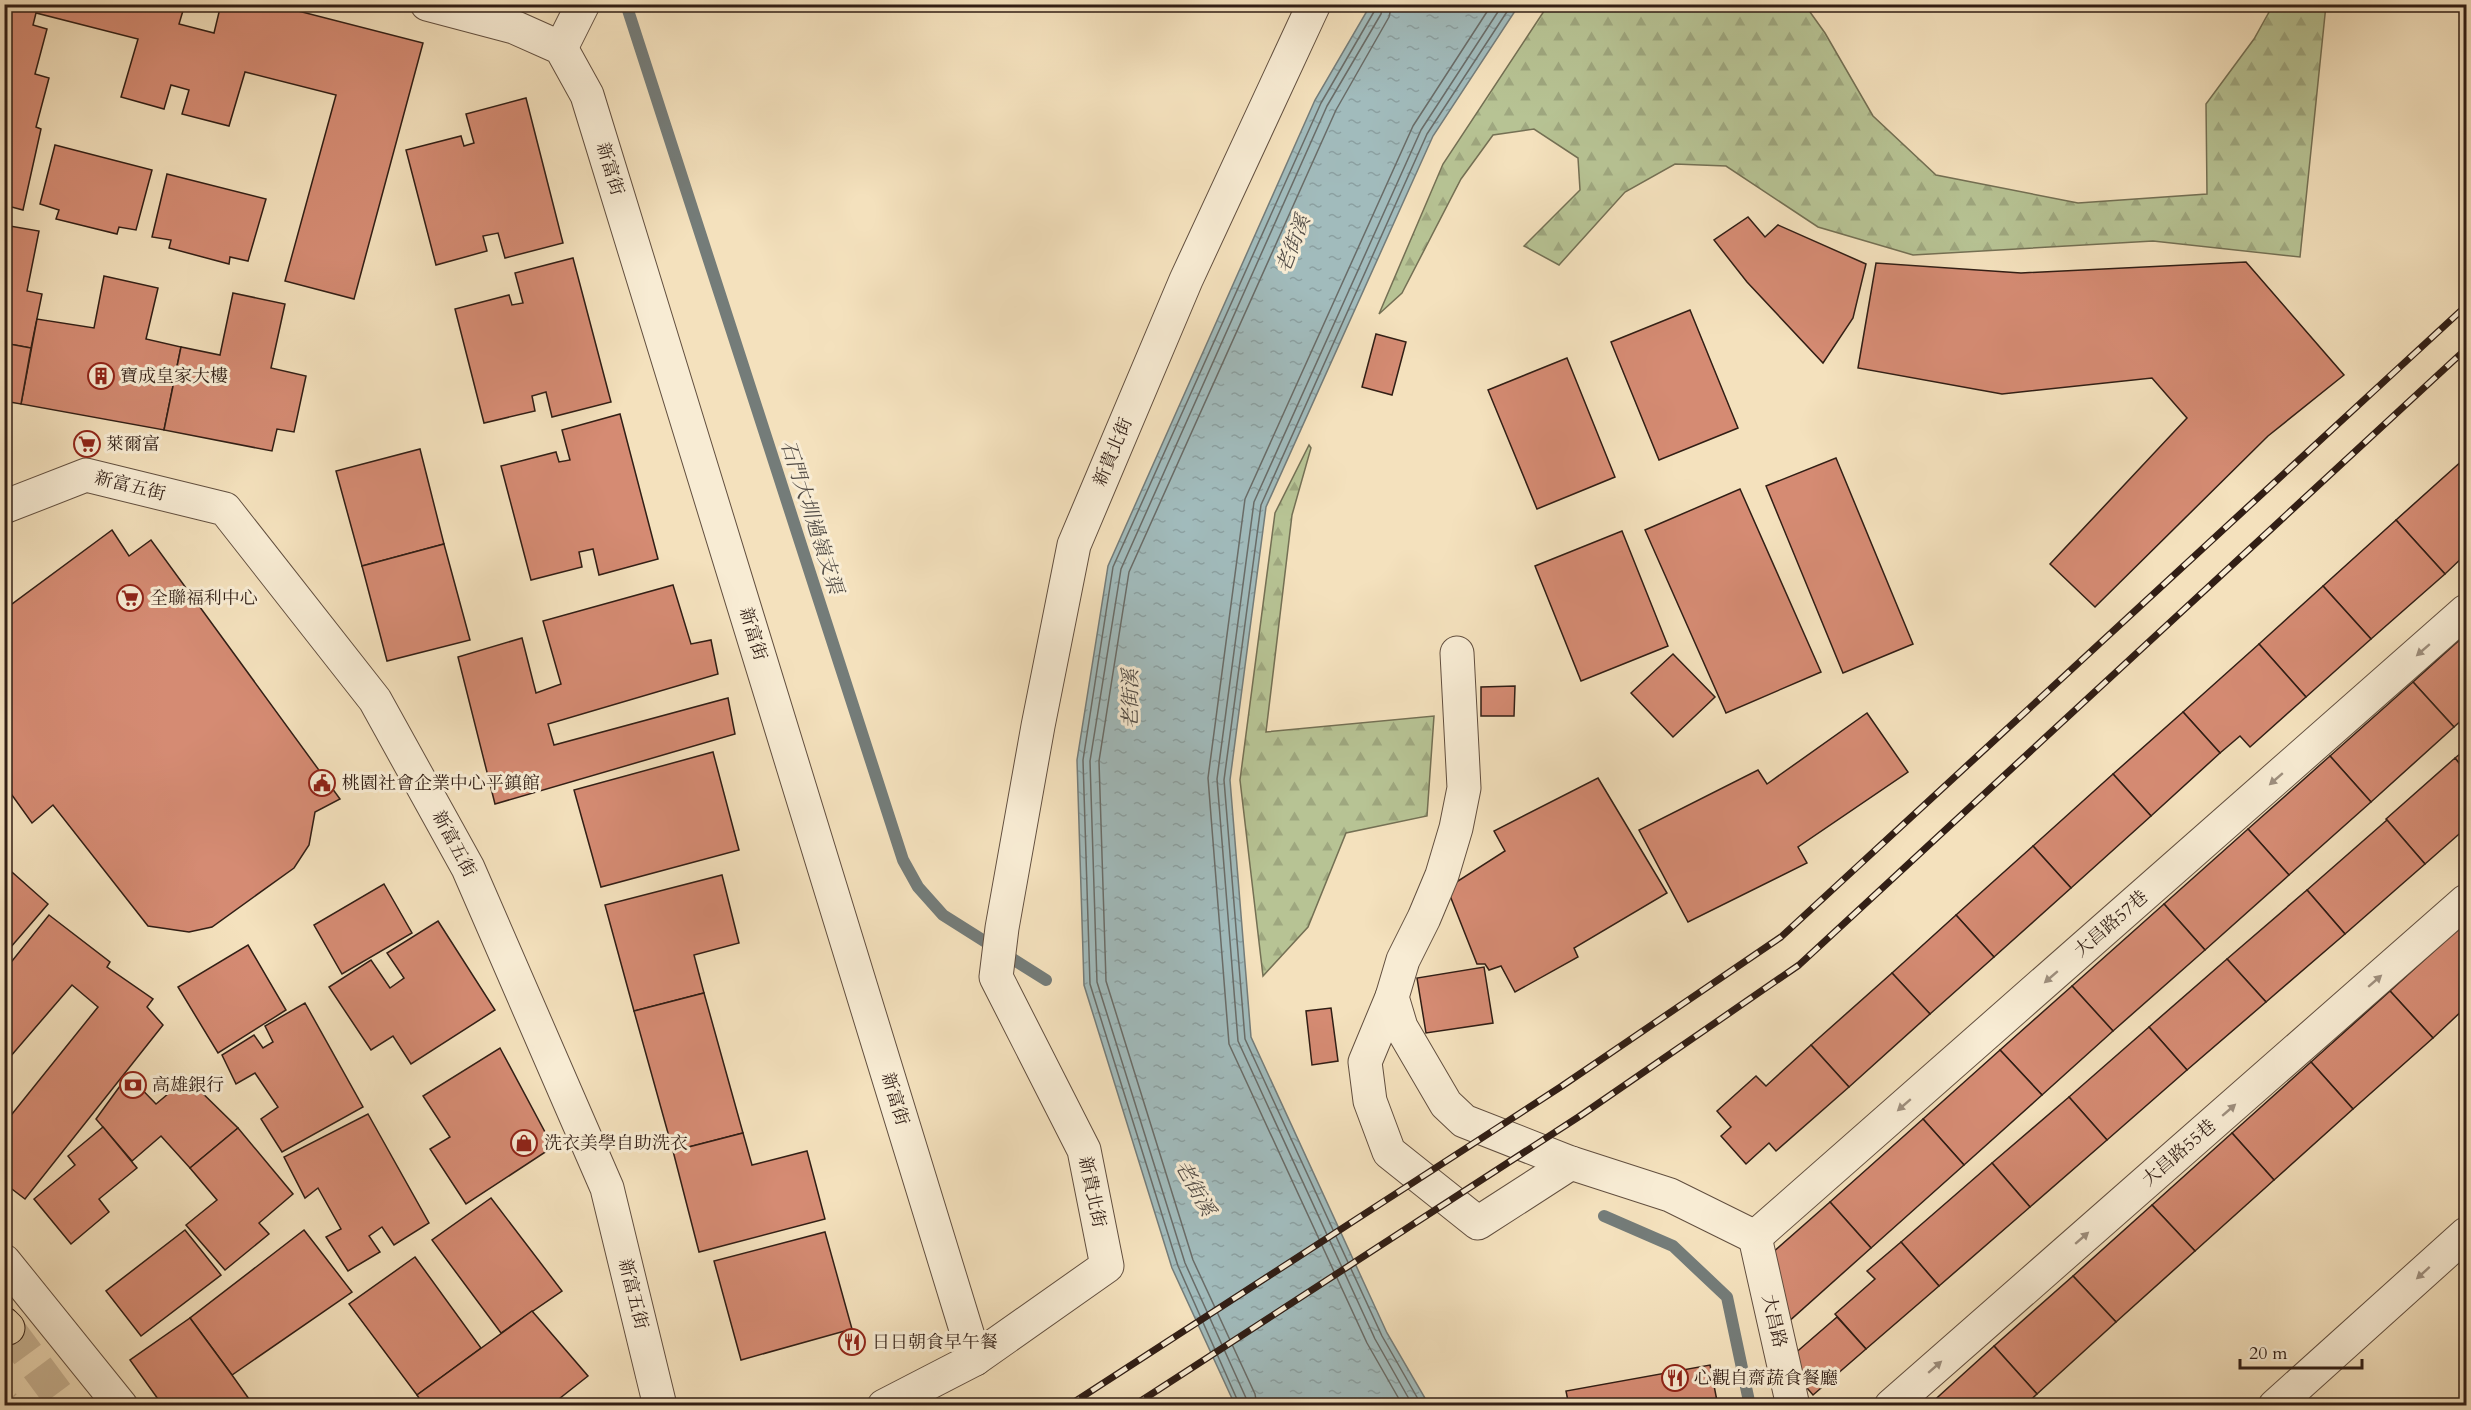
<svg xmlns="http://www.w3.org/2000/svg" width="2471" height="1410" viewBox="0 0 2471 1410" font-family="Cardo,'Noto Serif TC',serif">
<style>
.forest{fill:url(#forest-firs);stroke:#747054;stroke-width:1.5}
.water{fill:url(#water-ripples);stroke:#747c79;stroke-width:1.5}
.lines{fill:none;stroke-linecap:round;stroke-linejoin:round}
.shore{stroke:#696c68;stroke-width:1.5}
.stream{stroke:#747c79;stroke-width:12}
.building{fill:#d58b73;stroke:#311e15;stroke-width:1.5}
.major-tunnel{stroke:#cdba9b;stroke-width:33;stroke-dasharray:33 16;stroke-linecap:butt}
.minor-casing{stroke:#624f3f;stroke-width:35}
.major-casing{stroke:#311e15;stroke-width:35}
.minor{stroke:#f8ecd4;stroke-width:33}
.major{stroke:#f4e1bd;stroke-width:33}
.rail-casing{stroke:#311e15;stroke-width:7}
.rail{stroke:#f8ecd4;stroke-width:4.5;stroke-dasharray:14;stroke-linecap:butt}
.oneway{fill:#9e8f7e}
.labels{text-anchor:middle;dominant-baseline:central;stroke-width:6;stroke-linejoin:round;paint-order:stroke}
.street-label{font-size:18px;fill:#311e15;stroke:#f8ecd4}
.poi-label{font-size:18px;fill:#311e15;stroke:#f8ecd4;text-anchor:start}
.water-label{font-size:20px;font-style:italic;fill:#534d47;stroke:#f8ecd4}
</style>
<defs>
<pattern id="forest-firs" width="22" height="20" patternUnits="userSpaceOnUse" patternTransform="scale(1.5)"><rect width="22" height="20" fill="#b7c394"/><path d="M5 1l3.5 6h-7zM16 11l3.5 6h-7z" fill="#9ea77f"/></pattern>
<pattern id="water-ripples" width="26" height="14" patternUnits="userSpaceOnUse" patternTransform="scale(1.5)"><rect width="26" height="14" fill="#a1bbbc"/><path d="M2 4q2-2 4 0t4 0M15 11q2-2 4 0t4 0" fill="none" stroke="#8ba0a1"/></pattern>
</defs>
<rect width="100%" height="100%" fill="#f4e1bd"/>
<filter id="stains"><feTurbulence type="fractalNoise" baseFrequency=".00333" numOctaves="4"/><feColorMatrix values="0 0 0 0 .2 0 0 0 0 .09 0 0 0 0 .02 0 0 0 .5 -.17"/></filter>
<radialGradient id="worn" r=".72"><stop offset=".6" stop-color="#630" stop-opacity="0"/><stop offset="1" stop-color="#630" stop-opacity=".3"/></radialGradient>
<g class="forest">
<polygon points="1548,5 1805,5 1825,33 1873,116 1936,175 2078,203 2207,194 2206,104 2254,39 2273,5 2326,5 2300,257 2153,241 1913,255 1818,227 1726,166 1675,164 1625,192 1559,265 1524,246 1580,190 1578,158 1534,129 1493,135 1461,179 1402,293 1379,314 1443,164"/>
<polygon points="1309,445 1311,448 1292,515 1266,732 1434,716 1427,816 1346,833 1308,927 1263,976 1240,780 1275,513"/>
</g>
<polygon class="water" points="1371,4 1519,5 1433,136 1266,507 1230,780 1251,1037 1387,1333 1429,1405 1235,1405 1172,1268 1084,985 1077,760 1108,566 1315,100"/>
<g class="lines">
<g class="shore">
<polyline points="1240,1406 1178,1266 1090,984 1083,760 1113,567 1321,103 1375,10 1375,4"/>
<polyline points="1248,1406 1246,1398 1185,1263 1097,982 1090,761 1121,569 1327,106 1381,14 1383,4"/>
<polyline points="1257,1406 1255,1394 1193,1260 1106,981 1099,761 1129,572 1336,110 1389,17 1392,4"/>
<polyline points="1403,1406 1367,1343 1229,1044 1208,778 1245,499 1413,126 1492,4"/>
<polyline points="1413,1406 1375,1339 1238,1041 1217,779 1254,502 1421,130 1503,4"/>
<polyline points="1422,1406 1382,1336 1245,1039 1224,780 1261,505 1427,134 1512,4"/>
</g>
<g class="stream">
<polyline points="626,4 903,860 918,887 943,915 1046,980"/>
<polyline points="1604,1216 1673,1246 1727,1297 1750,1406"/>
</g>
</g>
<g class="building">
<polygon points="4,4 185,4 179,24 214,33 221,4 271,4 423,43 354,299 285,281 336,95 245,72 229,126 182,114 189,90 171,85 164,109 121,97 138,39 36,13 33,25 47,29 35,74 49,78 36,127 41,129 23,210 4,205"/>
<polygon points="526,98 563,243 505,258 498,233 483,236 487,251 436,265 406,150 461,136 464,146 474,143 466,114"/>
<polygon points="55,145 152,170 136,230 119,227 117,234 56,219 59,210 40,204"/>
<polygon points="167,174 266,199 248,261 230,257 229,264 169,248 171,240 152,237"/>
<polygon points="1748,217 1765,237 1778,225 1866,264 1853,318 1823,363 1747,282 1714,240"/>
<polygon points="4,225 39,231 27,291 42,294 31,348 4,343"/>
<polygon points="573,258 611,402 552,417 546,392 532,396 535,411 484,423 455,309 509,295 512,305 523,303 515,273"/>
<polygon points="2246,262 2344,375 2268,436 2095,607 2050,564 2187,418 2152,378 2002,394 1858,368 1876,263 2021,273"/>
<polygon points="104,276 158,288 146,339 181,347 164,430 21,404 37,319 94,328"/>
<polygon points="233,293 285,304 271,368 306,376 294,432 277,429 272,451 164,430 181,347 220,355"/>
<polygon points="1690,310 1738,428 1659,460 1611,342"/>
<polygon points="1376,334 1406,342 1392,395 1362,387"/>
<polygon points="4,343 31,348 21,404 4,401"/>
<polygon points="1567,358 1615,477 1537,509 1488,390"/>
<polygon points="620,414 658,559 599,575 593,549 579,552 582,567 531,580 501,466 556,452 559,462 570,460 562,430"/>
<polygon points="420,449 444,544 362,566 336,471"/>
<polygon points="1836,458 1913,644 1843,673 1766,486"/>
<polygon points="2464,459 2466,461 2466,554 2445,574 2396,520"/>
<polygon points="1740,489 1821,672 1726,713 1645,530"/>
<polygon points="2396,520 2445,574 2371,639 2323,586"/>
<polygon points="112,530 129,556 151,540 340,799 315,812 309,845 294,868 212,927 189,932 148,926 53,805 32,823 4,784 4,610"/>
<polygon points="1622,531 1668,646 1581,681 1535,566"/>
<polygon points="444,544 470,640 387,661 362,566"/>
<polygon points="673,585 691,644 711,640 718,674 548,724 554,745 728,698 735,734 495,804 458,657 522,638 536,693 561,684 543,621"/>
<polygon points="2323,586 2371,639 2306,697 2259,644"/>
<polygon points="2466,634 2466,716 2454,727 2413,682"/>
<polygon points="2259,644 2306,697 2250,747 2240,736 2220,753 2183,712"/>
<polygon points="1673,654 1715,697 1673,737 1631,693"/>
<polygon points="2413,682 2454,727 2371,802 2330,756"/>
<polygon points="1515,686 1514,716 1481,716 1481,687"/>
<polygon points="2183,712 2220,753 2151,816 2113,774"/>
<polygon points="1867,713 1908,772 1798,847 1807,863 1688,922 1639,830 1758,770 1767,784"/>
<polygon points="2466,749 2466,772 2455,758"/>
<polygon points="713,752 739,850 601,887 574,790"/>
<polygon points="2330,756 2371,802 2289,875 2248,829"/>
<polygon points="2455,758 2466,772 2466,828 2425,864 2386,819"/>
<polygon points="2113,774 2151,816 2071,888 2033,846"/>
<polygon points="1598,778 1667,893 1574,948 1578,957 1515,992 1501,966 1489,970 1485,964 1477,964 1447,888 1505,851 1494,831"/>
<polygon points="2387,820 2425,864 2345,934 2307,890"/>
<polygon points="2248,829 2289,875 2205,950 2164,904"/>
<polygon points="2033,846 2071,888 1994,957 1956,915"/>
<polygon points="4,865 48,904 4,955"/>
<polygon points="722,875 739,943 694,955 704,993 634,1011 605,905"/>
<polygon points="384,884 412,933 342,974 314,925"/>
<polygon points="2307,890 2345,934 2266,1002 2227,959"/>
<polygon points="2164,904 2205,950 2113,1031 2072,986"/>
<polygon points="49,915 110,962 107,967 153,999 147,1007 163,1025 25,1199 4,1183 4,1124 98,1007 72,985 4,1064 4,971"/>
<polygon points="1956,915 1994,957 1930,1014 1892,973"/>
<polygon points="438,921 495,1010 411,1064 393,1036 371,1050 329,987 371,960 390,988 404,978 387,953"/>
<polygon points="2466,922 2466,1007 2433,1038 2390,991"/>
<polygon points="248,945 286,1010 218,1053 178,987"/>
<polygon points="2227,959 2266,1002 2187,1070 2149,1027"/>
<polygon points="1484,967 1493,1023 1426,1033 1417,978"/>
<polygon points="1892,973 1930,1014 1849,1087 1811,1045"/>
<polygon points="2072,986 2113,1031 2042,1095 2000,1050"/>
<polygon points="2390,991 2433,1038 2353,1109 2311,1062"/>
<polygon points="704,993 743,1133 673,1151 634,1011"/>
<polygon points="305,1003 363,1107 282,1152 261,1119 278,1107 255,1073 236,1084 222,1055 254,1035 263,1048 273,1042 265,1026"/>
<polygon points="1331,1008 1338,1061 1312,1065 1306,1011"/>
<polygon points="2149,1027 2187,1070 2107,1140 2069,1097"/>
<polygon points="1811,1045 1849,1087 1776,1151 1769,1143 1746,1164 1721,1136 1731,1127 1717,1111 1756,1076 1766,1086"/>
<polygon points="500,1048 553,1147 466,1204 430,1149 450,1137 423,1096"/>
<polygon points="2000,1050 2042,1095 1964,1165 1923,1119"/>
<polygon points="2311,1062 2353,1109 2274,1180 2232,1133"/>
<polygon points="128,1075 156,1104 187,1078 238,1128 190,1168 161,1136 132,1161 96,1119"/>
<polygon points="2069,1097 2107,1140 2030,1207 1992,1163"/>
<polygon points="368,1114 429,1223 394,1245 382,1227 369,1236 380,1252 348,1271 326,1237 341,1229 318,1188 305,1198 284,1157"/>
<polygon points="1923,1119 1964,1165 1871,1248 1830,1202"/>
<polygon points="103,1127 137,1168 99,1199 109,1212 71,1244 34,1199 75,1165 68,1156"/>
<polygon points="238,1128 293,1194 259,1223 269,1234 225,1270 186,1225 217,1200 190,1168"/>
<polygon points="743,1133 752,1165 807,1151 825,1219 699,1252 673,1151"/>
<polygon points="2232,1133 2274,1180 2195,1251 2152,1205"/>
<polygon points="1992,1163 2030,1207 1939,1286 1901,1242"/>
<polygon points="491,1198 562,1291 501,1333 432,1240"/>
<polygon points="1830,1202 1871,1248 1787,1323 1754,1269"/>
<polygon points="2152,1205 2195,1251 2116,1322 2073,1276"/>
<polygon points="185,1230 221,1275 141,1336 106,1291"/>
<polygon points="304,1230 352,1292 232,1375 190,1318"/>
<polygon points="825,1232 852,1329 741,1360 714,1261"/>
<polygon points="1901,1242 1939,1286 1866,1349 1835,1314 1875,1279 1867,1271"/>
<polygon points="415,1257 481,1348 417,1395 349,1304"/>
<polygon points="2073,1276 2116,1322 2037,1394 1994,1346"/>
<polygon points="532,1311 588,1376 550,1406 424,1406 417,1395"/>
<polygon points="1837,1317 1866,1349 1813,1395 1785,1362"/>
<polygon points="190,1318 232,1375 254,1406 163,1406 130,1360"/>
<polygon points="1994,1346 2037,1394 2024,1406 1928,1406"/>
<polygon points="1710,1365 1718,1406 1569,1406 1566,1391"/>
</g>
<g class="lines">
<g class="major-tunnel">
<polyline points="8,1328 66,1406"/>
<polyline points="4,1405 5,1406"/>
</g>
<defs>
<g id="minor">
<polyline points="427,4 514,27 561,48 587,95 975,1359"/>
<polyline points="561,48 583,4"/>
<polyline points="4,507 86,475 225,509 375,700 468,868 607,1188 660,1406"/>
<polyline points="1457,653 1464,788 1456,828 1442,875 1424,918 1403,960 1392,997 1401,1027 1446,1104 1464,1121 1571,1163 1670,1195 1755,1237"/>
<polyline points="1392,997 1365,1062 1370,1101 1389,1152 1478,1223 1571,1163"/>
<polyline points="1755,1237 2466,611"/>
<polyline points="1755,1237 1793,1406"/>
<polyline points="4,1261 121,1406"/>
<polyline points="884,1406 975,1359 1107,1266 1084,1150 996,977 1002,928 1038,726 1074,545 1186,280 1314,4"/>
<polyline points="1891,1406 2466,901"/>
<polyline points="2275,1406 2466,1234"/>
</g>
<polyline id="major" points="4,1324 8,1328"/>
</defs>
<use href="#minor" class="minor-casing"/>
<use href="#major" class="major-casing"/>
<use href="#minor" class="minor"/>
<use href="#major" class="major"/>
<defs>
<g id="rail">
<polyline points="1068,1406 1562,1086 1781,937 2466,306"/>
<polyline points="1133,1406 1580,1116 1799,965 2466,349"/>
</g>
</defs>
<use href="#rail" class="rail-casing"/>
<use href="#rail" class="rail"/>
</g>
<defs><path id="oneway-solid" d="M-6-.8H1V-3.2L6.5 0L1 3.2V.8H-6Z" transform="scale(1.5)"/></defs>
<g class="oneway">
<use href="#oneway-solid" transform="translate(2423 650) rotate(139)"/>
<use href="#oneway-solid" transform="translate(2276 779) rotate(139)"/>
<use href="#oneway-solid" transform="translate(2051 977) rotate(139)"/>
<use href="#oneway-solid" transform="translate(2375 981) rotate(-41)"/>
<use href="#oneway-solid" transform="translate(1904 1105) rotate(139)"/>
<use href="#oneway-solid" transform="translate(2229 1110) rotate(-41)"/>
<use href="#oneway-solid" transform="translate(2082 1238) rotate(-41)"/>
<use href="#oneway-solid" transform="translate(2423 1273) rotate(138)"/>
<use href="#oneway-solid" transform="translate(1935 1367) rotate(-41)"/>
</g>
<defs>
<symbol id="building-ring" viewBox="-11 -11 22 22"><circle r="9.5" fill="#f8ecd4" stroke="#8f2418" stroke-width="1.5"/><path d="M-4-6H4V6H1V3H-1V6H-4ZM-2.5-4.3h1.7v1.8h-1.7ZM.8-4.3h1.7v1.8H.8ZM-2.5-1h1.7V.8h-1.7ZM.8-1h1.7V.8H.8Z" fill="#8f2418"/></symbol>
<symbol id="supermarket-ring" viewBox="-11 -11 22 22"><circle r="9.5" fill="#f8ecd4" stroke="#8f2418" stroke-width="1.5"/><path d="M-6-5.5h2.5l.6 2H6L4.5 2H-2.5L-4.4-4H-6ZM-1.5 3.2a1.3 1.3 0 1 0 .1 0ZM3 3.2a1.3 1.3 0 1 0 .1 0Z" fill="#8f2418"/></symbol>
<symbol id="civic-ring" viewBox="-11 -11 22 22"><circle r="9.5" fill="#f8ecd4" stroke="#8f2418" stroke-width="1.5"/><path d="M-.6-6.5H3V-4.5H.6V-3L4-1V1h2V6H-6V1h2V-1L-.6-3ZM-1.2 2.5V6h2.4V2.5Z" fill="#8f2418"/></symbol>
<symbol id="bank-ring" viewBox="-11 -11 22 22"><circle r="9.5" fill="#f8ecd4" stroke="#8f2418" stroke-width="1.5"/><path d="M-6-4H6V4H-6ZM0-2.3a2.3 2.3 0 1 0 0 4.6a2.3 2.3 0 1 0 0-4.6Z" fill="#8f2418"/></symbol>
<symbol id="shop-ring" viewBox="-11 -11 22 22"><circle r="9.5" fill="#f8ecd4" stroke="#8f2418" stroke-width="1.5"/><path d="M-5-2.5h2.3a2.7 3.5 0 0 1 5.4 0H5L5.5 6h-11ZM-1.5-2.5h3a1.5 2.3 0 0 0-3 0Z" fill="#8f2418"/></symbol>
<symbol id="restaurant-ring" viewBox="-11 -11 22 22"><circle r="9.5" fill="#f8ecd4" stroke="#8f2418" stroke-width="1.5"/><path d="M-5-6h1v4h1v-4h1v4h1v-4h1v5L-1.5 .5V6h-2V.5L-5-1ZM5-6V6H3V1.5H1.5Q1.5-4 5-6Z" fill="#8f2418"/></symbol>
</defs>
<g fill-rule="evenodd">
<use href="#building-ring" x="86" y="361" width="30" height="30"/>
<use href="#supermarket-ring" x="72" y="429" width="30" height="30"/>
<use href="#supermarket-ring" x="115" y="583" width="30" height="30"/>
<use href="#civic-ring" x="307" y="768" width="30" height="30"/>
<use href="#bank-ring" x="118" y="1070" width="30" height="30"/>
<use href="#shop-ring" x="509" y="1128" width="30" height="30"/>
<use href="#restaurant-ring" x="837" y="1327" width="30" height="30"/>
<use href="#restaurant-ring" x="1660" y="1363" width="30" height="30"/>
</g>
<g class="labels">
<g class="street-label">
<text transform="translate(610 169) rotate(73)">新富街</text>
<text transform="translate(1113 452) rotate(-67)">新貴北街</text>
<text transform="translate(130 486) rotate(14)">新富五街</text>
<text transform="translate(753 634) rotate(73)">新富街</text>
<text transform="translate(454 844) rotate(62)">新富五街</text>
<text transform="translate(2111 924) rotate(-41)">大昌路57巷</text>
<text transform="translate(895 1099) rotate(73)">新富街</text>
<text transform="translate(2179 1153) rotate(-41)">大昌路55巷</text>
<text transform="translate(1092 1192) rotate(78)">新貴北街</text>
<text transform="translate(633 1294) rotate(76)">新富五街</text>
<text transform="translate(1774 1321) rotate(77)">大昌路</text>
</g>
<g class="poi-label">
<text x="120" y="376">寶成皇家大樓</text>
<text x="106" y="444">萊爾富</text>
<text x="150" y="598">全聯福利中心</text>
<text x="342" y="783">桃園社會企業中心平鎮館</text>
<text x="152" y="1085">高雄銀行</text>
<text x="544" y="1143">洗衣美學自助洗衣</text>
<text x="872" y="1342">日日朝食早午餐</text>
<text x="1694" y="1378">心觀自齋蔬食餐廳</text>
</g>
<g class="water-label">
<text transform="translate(1293 244) rotate(-69)">老街溪</text>
<text transform="translate(812 517) rotate(72)">石門大圳過嶺支渠</text>
<text transform="translate(1130 699) rotate(-90)">老街溪</text>
<text transform="translate(1195 1188) rotate(61)">老街溪</text>
</g>
</g>
<rect width="2471" height="1410" fill="none" stroke="#f4e1bd" stroke-width="24"/>
<rect x="6" y="6" width="2459" height="1398" fill="none" stroke="#311e15" stroke-width="3"/>
<rect x="12" y="12" width="2447" height="1386" fill="none" stroke="#311e15" stroke-width="1.5"/>
<path d="M2240 1359v9h122v-9" fill="none" stroke="#311e15" stroke-width="3"/>
<text x="2249" y="1359" font-size="18" fill="#311e15" stroke="#f8ecd4" stroke-width="4.5" paint-order="stroke">20 m</text>
<rect width="100%" height="100%" filter="url(#stains)"/>
<rect width="100%" height="100%" fill="url(#worn)"/>
</svg>
